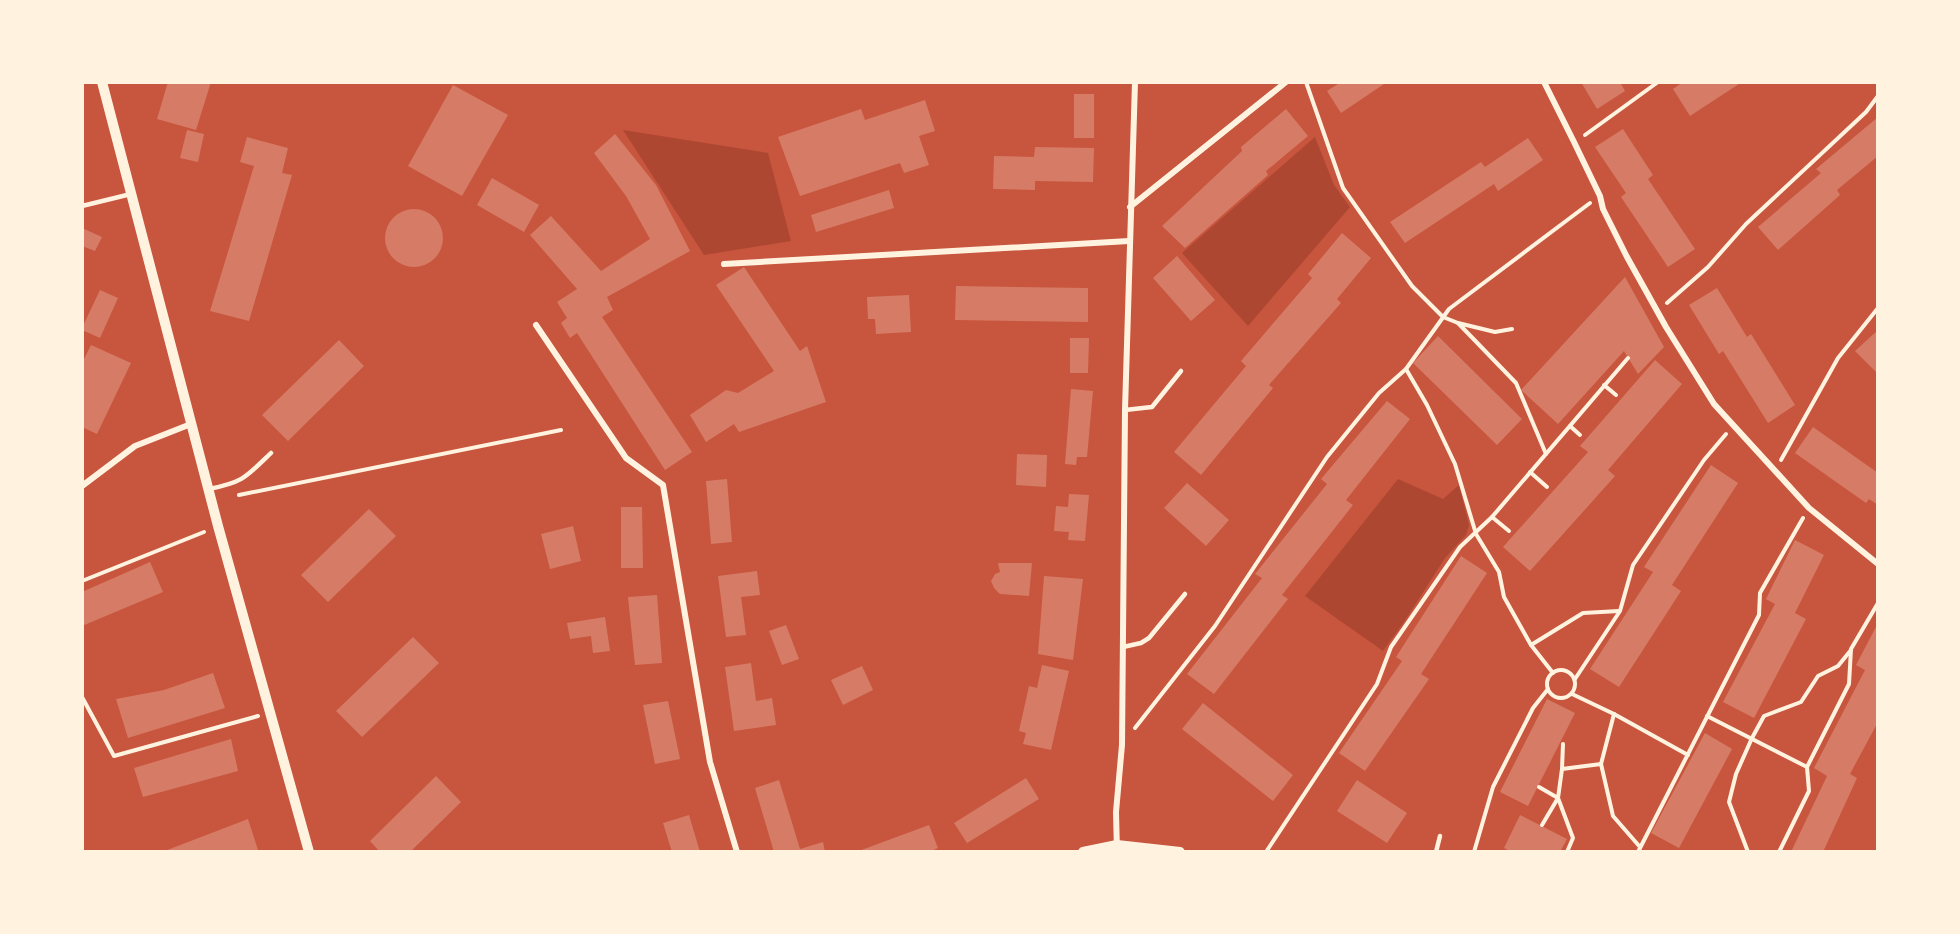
<svg xmlns="http://www.w3.org/2000/svg" width="1960" height="934" viewBox="0 0 1960 934" font-family="Figtree,sans-serif">
<style>
.green{fill:#ae4732}
.building{fill:#d67c66}
.lines{fill:none;stroke-linecap:round;stroke-linejoin:round}
.path{stroke:#fff3e0;stroke-width:4}
.service{stroke:#fff3e0;stroke-width:4.5}
.minor{stroke:#fff3e0;stroke-width:6}
.tertiary{stroke:#fff3e0;stroke-width:10}
</style>
<rect width="100%" height="100%" fill="#c8553d"/>
<g class="green">
<polygon points="623,130 768,153 791,241 704,255"/>
<polygon points="1315,137 1334,185 1350,207 1248,326 1182,253"/>
<polygon points="1398,479 1443,499 1459,485 1469,525 1466,535 1445,558 1404,622 1383,651 1305,596"/>
</g>
<g class="building">
<polygon points="168,82 211,82 196,130 157,119"/>
<polygon points="1341,82 1387,82 1341,113 1327,91"/>
<polygon points="1581,82 1620,82 1625,91 1597,109"/>
<polygon points="1683,82 1742,82 1690,116 1673,89"/>
<polygon points="453,85 508,115 462,196 408,166"/>
<rect x="1074" y="94" width="20" height="44"/>
<polygon points="925,100 935,131 919,136 929,165 904,173 900,163 800,196 778,137 861,109 865,120"/>
<polygon points="1286,109 1308,136 1266,171 1268,175 1185,248 1162,226 1242,151 1241,147"/>
<polygon points="1878,117 1878,156 1837,190 1840,195 1778,250 1758,227 1821,173 1816,169"/>
<polygon points="1623,129 1653,175 1648,179 1695,249 1668,267 1621,197 1626,193 1595,147"/>
<polygon points="187,130 204,134 198,162 180,158"/>
<polygon points="615,134 656,185 690,251 607,297 613,310 602,317 692,452 665,470 577,333 570,338 561,323 567,318 557,302 577,289 530,235 551,216 601,271 650,239 626,196 594,153"/>
<polygon points="247,137 288,148 282,173 292,175 249,321 210,311 254,166 240,162"/>
<polygon points="1528,138 1543,160 1498,191 1494,184 1405,243 1390,222 1481,162 1485,167"/>
<polygon points="1035,147 1094,148 1093,182 1035,181 1035,190 993,189 994,156 1034,157"/>
<polygon points="492,178 539,205 524,232 477,205"/>
<polygon points="889,190 894,208 816,232 811,215"/>
<circle cx="414" cy="238" r="29"/>
<polygon points="82,228 102,237 95,251 82,246"/>
<polygon points="1342,233 1371,258 1337,299 1341,303 1269,385 1273,388 1201,475 1174,452 1246,366 1241,361 1312,278 1308,274"/>
<polygon points="1177,256 1215,300 1191,321 1153,278"/>
<polygon points="744,267 800,351 807,346 826,402 739,432 734,424 706,442 690,415 726,390 738,393 774,371 716,285"/>
<polygon points="1625,277 1664,347 1638,374 1624,351 1558,424 1521,390"/>
<polygon points="956,286 1088,288 1088,322 955,320"/>
<polygon points="1717,288 1747,337 1751,334 1795,405 1768,423 1723,351 1719,354 1689,305"/>
<polygon points="100,290 118,298 100,338 82,330 82,328"/>
<polygon points="909,295 911,332 876,334 875,319 868,319 867,297"/>
<polygon points="1878,330 1878,374 1855,351"/>
<polygon points="1438,336 1522,419 1497,445 1413,363"/>
<polygon points="1070,338 1089,338 1088,373 1070,373"/>
<polygon points="339,340 364,366 288,441 262,415"/>
<polygon points="91,345 131,363 97,434 82,427 82,363"/>
<polygon points="1655,360 1682,384 1608,470 1615,476 1530,571 1503,547 1588,452 1580,446"/>
<polygon points="1071,389 1093,391 1087,457 1077,457 1076,465 1065,464"/>
<polygon points="1387,401 1410,419 1346,500 1353,505 1282,595 1288,599 1214,694 1187,674 1262,578 1255,574 1327,484 1321,479"/>
<polygon points="1813,427 1878,473 1878,505 1869,499 1866,503 1795,453"/>
<polygon points="1017,454 1047,455 1046,487 1016,485"/>
<polygon points="1711,465 1738,483 1672,585 1681,591 1619,687 1590,669 1653,572 1644,567"/>
<polygon points="727,479 732,542 711,544 706,481"/>
<polygon points="1187,483 1229,520 1206,546 1164,508"/>
<polygon points="1069,494 1089,495 1085,541 1068,540 1069,532 1054,531 1056,506 1068,507"/>
<polygon points="621,507 642,507 643,568 621,568"/>
<polygon points="369,509 396,536 328,602 301,575"/>
<polygon points="573,526 581,561 550,569 541,534"/>
<polygon points="1795,540 1824,555 1795,613 1806,619 1754,718 1723,702 1775,604 1766,599"/>
<polygon points="1461,556 1487,573 1421,674 1429,679 1365,771 1339,753 1402,661 1396,657"/>
<polygon points="150,562 163,592 82,626 82,592"/>
<polygon points="998,563 1032,563 1029,596 1000,594 994,588 991,581 995,574 1000,572"/>
<polygon points="757,571 760,595 741,597 746,635 726,637 718,576"/>
<polygon points="1044,576 1083,579 1073,660 1038,654"/>
<polygon points="657,595 662,663 635,665 628,597"/>
<polygon points="605,617 610,651 593,653 591,636 570,639 567,623"/>
<polygon points="1878,623 1878,722 1850,774 1857,778 1823,852 1791,852 1827,776 1814,768 1865,670 1856,665"/>
<polygon points="786,625 799,659 782,665 769,631"/>
<polygon points="413,637 439,663 362,737 336,711"/>
<polygon points="751,663 756,701 772,698 776,725 734,731 725,667"/>
<polygon points="1042,665 1069,671 1051,750 1023,744 1026,733 1019,731 1029,686 1037,688"/>
<polygon points="862,666 873,690 843,705 831,680"/>
<polygon points="213,673 225,708 128,738 116,699 164,690"/>
<polygon points="1547,699 1575,713 1528,806 1500,792"/>
<polygon points="668,701 680,759 655,764 643,705"/>
<polygon points="1203,703 1293,775 1273,801 1182,729"/>
<polygon points="1705,733 1732,749 1679,848 1651,833"/>
<polygon points="231,739 238,771 143,797 134,768"/>
<polygon points="436,776 461,802 410,852 380,852 370,841"/>
<polygon points="1026,778 1039,799 967,843 954,823"/>
<polygon points="779,780 800,849 823,842 825,852 774,852 755,788"/>
<polygon points="1357,780 1407,813 1387,843 1337,811"/>
<polygon points="689,815 700,852 672,852 663,823"/>
<polygon points="1520,815 1567,839 1560,852 1512,852 1504,848"/>
<polygon points="248,819 258,850 253,852 162,852"/>
<polygon points="929,825 938,848 929,852 856,852"/>
</g>
<g class="lines">
<g class="path">
<polyline points="1306,82 1343,188 1412,286 1443,317 1458,323"/>
<polyline points="1585,135 1658,82"/>
<polyline points="1667,303 1708,267 1746,224 1866,112 1878,96"/>
<polyline points="1512,329 1495,332 1458,323 1516,383 1546,454"/>
<polyline points="1406,369 1427,405 1455,464 1476,534 1499,572 1504,597 1531,645 1553,673"/>
<polyline points="1604,385 1616,395"/>
<polyline points="1570,426 1580,435"/>
<polyline points="1781,460 1838,358 1878,308"/>
<polyline points="1530,472 1547,487"/>
<polyline points="239,495 561,430"/>
<polyline points="1492,517 1509,531"/>
<polyline points="82,581 204,532"/>
<polyline points="1531,645 1583,613 1619,611"/>
<circle cx="1561" cy="684" r="14"/>
<polyline points="1575,679 1620,611 1633,565 1704,460 1726,434"/>
<polyline points="1572,694 1614,714 1688,755"/>
<polyline points="82,697 114,756 258,716"/>
<polyline points="1614,714 1601,764 1613,816 1640,847"/>
<polyline points="1707,716 1807,767"/>
<polyline points="1135,728 1215,626 1327,457 1379,393 1406,369 1449,309 1590,203"/>
<polyline points="1563,744 1562,769 1601,764"/>
<polyline points="1539,787 1558,798 1573,838 1567,852"/>
<polyline points="1542,825 1558,798 1562,769"/>
<polyline points="1266,852 1377,684 1391,647 1460,547 1492,517 1628,358"/>
<polyline points="1474,852 1493,787 1533,708 1548,689"/>
<polyline points="1638,852 1759,615 1760,593 1803,518"/>
<polyline points="1748,852 1729,802 1736,774 1752,738 1764,716 1801,702 1818,676 1838,666 1851,650"/>
<polyline points="1779,852 1809,791 1807,767 1849,684 1851,649 1878,603"/>
</g>
<g class="service">
<polyline points="82,206 131,194"/>
<polyline points="1125,410 1152,407 1181,371"/>
<path d="M 209,489 C 244,482 246,477 271,453"/>
<polyline points="1123,647 1141,643 1149,638 1185,594"/>
<polyline points="1436,852 1440,836"/>
</g>
<g class="minor">
<polyline points="1544,82 1574,142 1600,196 1603,209 1627,257 1666,327 1714,404 1809,508 1878,564"/>
<polyline points="1130,207 1286,82"/>
<polyline points="724,264 1129,241"/>
<polyline points="536,325 626,458 663,485 710,762 737,852"/>
<polyline points="82,486 135,446 191,424"/>
<polyline points="1117,852 1116,812 1122,745 1125,410 1135,82"/>
</g>
<g class="tertiary">
<polyline points="102,82 218,526 309,852"/>
<polyline points="1083,852 1117,845 1180,852"/>
</g>
</g>
<rect width="1960" height="934" fill="none" stroke="#fff3e0" stroke-width="168"/>
</svg>
